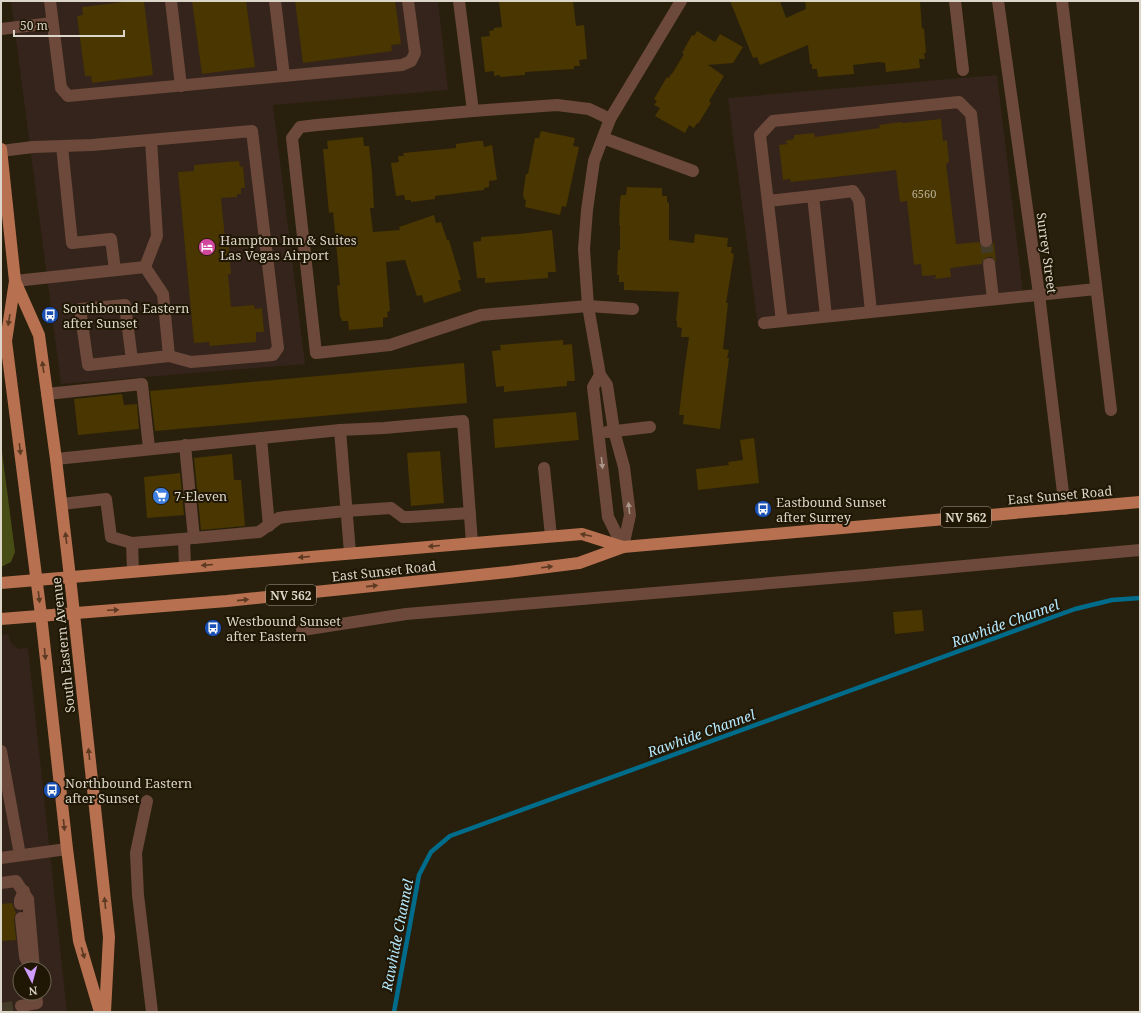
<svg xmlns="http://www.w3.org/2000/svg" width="1141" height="1013" viewBox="0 0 1141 1013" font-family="'Noto Serif',serif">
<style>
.commercial{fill:#34241b;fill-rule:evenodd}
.green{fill:#484d15}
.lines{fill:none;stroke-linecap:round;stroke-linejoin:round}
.stream{stroke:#006c8b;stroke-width:4.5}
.building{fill:#493600}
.minor-tunnel{stroke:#433b28;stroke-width:12;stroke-dasharray:12 6;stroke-linecap:butt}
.minor{stroke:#6c493a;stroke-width:12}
.major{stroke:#b77050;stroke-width:12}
.oneway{fill:#5c3a22}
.oneway2{fill:#aa9789}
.labels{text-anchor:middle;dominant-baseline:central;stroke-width:4;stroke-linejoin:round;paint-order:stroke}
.number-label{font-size:11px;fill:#b7ae98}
.shield{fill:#1f1604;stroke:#a39c8f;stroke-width:1}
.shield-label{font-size:12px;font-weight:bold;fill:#dcd6ca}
.poi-label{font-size:13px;fill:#dcd6ca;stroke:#1f1604;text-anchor:start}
.street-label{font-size:13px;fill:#dcd6ca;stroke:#1f1604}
.water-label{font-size:14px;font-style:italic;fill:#b5e8fd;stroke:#1f1604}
</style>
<rect width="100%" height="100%" fill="#28200c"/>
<g class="commercial">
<polygon points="11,1 438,1 448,90 273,105 305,364 61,384"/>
<polygon points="997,75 1024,301 758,327 728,98"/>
<path d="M 8,634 L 11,643 L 19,649 L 28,648 L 67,1012 L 1,1012 L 1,635 ZM 20,969 L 44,969 L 44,993 L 20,993 Z"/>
</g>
<polygon class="green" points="1,444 15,552 11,562 1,567"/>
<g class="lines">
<polyline class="stream" points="394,1012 419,875 431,852 450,836 1075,609 1112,600 1140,598"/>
</g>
<g class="building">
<polygon points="132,1 144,1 153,75 92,83 91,76 85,76 77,16 83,15 82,7"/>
<polygon points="192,1 246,1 255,67 202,74"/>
<polygon points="295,1 395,1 401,44 391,45 392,51 303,63"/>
<polygon points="499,1 573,1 576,26 584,25 587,59 579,60 580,66 574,66 574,69 525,72 525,75 500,77 500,75 494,76 494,71 485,72 481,37 490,36 489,31 494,30 494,28 502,27"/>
<polygon points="730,1 780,1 786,18 806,9 805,1 920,1 922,29 924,28 926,53 924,53 925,59 919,59 920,68 886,72 885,63 879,62 853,65 854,74 818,77 817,69 812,69 812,64 810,64 808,45 760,65 757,57 753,58"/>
<polygon points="697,31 715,42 720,34 743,47 733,63 708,65 724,76 709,101 711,103 698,124 697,123 694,128 689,125 685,133 655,116 660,108 654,105 657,101 654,99 667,77 669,78 671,74 672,74 684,54 682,53 692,35 694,36"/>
<polygon points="941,119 943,141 947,140 949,162 946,164 956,244 979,242 983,248 987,248 993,244 994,240 996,263 992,257 988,257 982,261 982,264 950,268 951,277 935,279 936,275 922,276 921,264 914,265 907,201 900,202 896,170 791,182 790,179 783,180 779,145 788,144 785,141 794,139 794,135 814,133 815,137 880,128 879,125 900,122 903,123"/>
<polygon points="541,131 575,138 573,146 579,147 566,207 562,206 560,215 525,207 526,200 524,199 523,194 526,174 528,174 535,138 539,138"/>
<polygon points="363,137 364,146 369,146 372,172 374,208 370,208 373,232 400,230 399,227 434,215 436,223 441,222 447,240 449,240 461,280 458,280 461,291 424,303 422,295 417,296 405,260 386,262 390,311 387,312 388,317 383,318 383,327 349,330 348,321 342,321 340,316 337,286 340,285 333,212 329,213 323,149 328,149 327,141"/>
<polygon points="477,141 483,141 484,147 492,145 497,180 489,181 489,187 484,188 484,190 435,196 435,199 411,202 411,200 405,200 404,195 396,196 391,163 399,162 398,156 404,156 403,153 456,148 456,144"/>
<polygon points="239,161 240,167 243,166 245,188 241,188 241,194 237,194 237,197 221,198 225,238 228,238 231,274 228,274 231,307 254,305 255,309 262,308 264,332 256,332 256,342 210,346 209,342 194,343 178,172 194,171 194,165"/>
<polygon points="627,187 662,188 662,196 667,196 667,202 669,203 669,240 694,243 695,234 728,238 727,247 732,247 731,253 734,254 726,303 728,303 723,349 729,350 727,358 729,358 720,429 683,424 684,415 679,415 684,372 689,337 681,337 682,328 677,327 677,321 676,321 679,292 624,290 624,282 619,282 619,275 617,275 618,250 620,250 620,225 619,225 620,201 621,195 626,195"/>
<polygon points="552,230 556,272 548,272 548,278 485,283 485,278 477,278 473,242 481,241 481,237 519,234"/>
<polygon points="563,340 563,345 572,344 575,381 567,381 567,386 504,392 504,386 496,387 492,351 501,350 500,345"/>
<polygon points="464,363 467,403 155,431 150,391"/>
<polygon points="122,394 124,405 137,404 139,429 78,435 74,399"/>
<polygon points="576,412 579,440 495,448 493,419"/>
<polygon points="754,438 759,483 698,490 696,469 729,465 728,462 743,460 740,440"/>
<polygon points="440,451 444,503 411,506 407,453"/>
<polygon points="232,454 234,480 241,480 245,526 201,530 194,458"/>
<polygon points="180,473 184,515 147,518 144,477"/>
<polygon points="922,610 924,631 895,634 893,612"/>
<polygon points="12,903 16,913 14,919 16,940 1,941 1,904"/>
</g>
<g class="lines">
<g class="minor-tunnel">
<polyline points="986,241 989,264"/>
<polyline points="1,1009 21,1006"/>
</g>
<g class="minor">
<polyline points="50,1 61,88 68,96 402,65 411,61 415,53 408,1"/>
<polyline points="171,1 181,86"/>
<polyline points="275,1 284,76"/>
<polyline points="459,1 473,111 557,105 589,109 610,119 681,1"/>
<polyline points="955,1 963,70"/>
<polyline points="998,1 1039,294 1065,509"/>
<polyline points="1062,1 1111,410"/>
<polyline points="1,29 52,23"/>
<polyline points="473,111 317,125 300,127 292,138 316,353 390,345 481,315 588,306 633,309"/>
<polyline points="610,119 594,161 587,210 584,249 588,306 600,375 607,385 614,431 624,467 630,515 623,547"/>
<polyline points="603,138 693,171"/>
<polyline points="62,146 72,243 111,239 115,270"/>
<polyline points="1,151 33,147 92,145 252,131 278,348 273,355 191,362 169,356"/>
<polyline points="813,196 853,191 859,200 871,311"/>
<polyline points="768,201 813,196 826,316"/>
<polyline points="989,264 993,299"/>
<polyline points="145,267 157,236 151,140"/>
<polyline points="15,281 145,267"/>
<polyline points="782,321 760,135 773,121 959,102 971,114 986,241"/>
<polyline points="764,323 1096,289"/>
<polyline points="132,360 125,305 80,309 88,365 169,356 163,294 145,267"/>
<polyline points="600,375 593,387 608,517 623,547"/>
<polyline points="47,394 142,384 149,448"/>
<polyline points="340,430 350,553"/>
<polyline points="607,432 650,427"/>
<polyline points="261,438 269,526"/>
<polyline points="185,445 194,538 259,532 279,518 285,517 346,511 391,508 403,517 410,517 470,513"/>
<polyline points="56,459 340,430 384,428 463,421 472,543"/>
<polyline points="544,468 551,536"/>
<polyline points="62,504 106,499 111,537 132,543 194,538"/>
<polyline points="184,539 185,567"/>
<polyline points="132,543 133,571"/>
<polyline points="302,630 406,614 866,575 1140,550"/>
<polyline points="1,751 20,855"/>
<polyline points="147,801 136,853 138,895 152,1012"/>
<polyline points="1,858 67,849"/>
<polyline points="1,883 16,881 28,899 34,969"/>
<polyline points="20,904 20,900 24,891"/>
<polyline points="21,918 25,957 31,969"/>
<polyline points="21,1006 37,1003 36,993"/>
</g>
<g class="major">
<polyline points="1,149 15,281 6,341 41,615 67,849 79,941 100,1012"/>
<polyline points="15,281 39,335 56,459 70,577 109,937 105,1012"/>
<polyline points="1,583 582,534 623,547"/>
<polyline points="1,619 227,601 508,572 579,563 623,547 1140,502"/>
</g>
</g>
<defs><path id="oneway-solid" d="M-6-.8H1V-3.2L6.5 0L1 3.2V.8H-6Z"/></defs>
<g class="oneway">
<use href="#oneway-solid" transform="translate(9 320) rotate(99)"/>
<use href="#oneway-solid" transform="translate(43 367) rotate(-98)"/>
<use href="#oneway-solid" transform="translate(20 449) rotate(83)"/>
<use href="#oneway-solid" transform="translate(586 535) rotate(-168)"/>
<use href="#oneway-solid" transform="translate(66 538) rotate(-97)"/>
<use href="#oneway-solid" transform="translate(434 546) rotate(175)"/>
<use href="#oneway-solid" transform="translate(304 557) rotate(175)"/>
<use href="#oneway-solid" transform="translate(207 565) rotate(175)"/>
<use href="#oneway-solid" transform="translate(547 567) rotate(-7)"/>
<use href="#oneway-solid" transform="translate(372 586) rotate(-6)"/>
<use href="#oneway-solid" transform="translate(39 597) rotate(83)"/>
<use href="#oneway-solid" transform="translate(243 600) rotate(-6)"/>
<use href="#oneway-solid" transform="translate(113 610) rotate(-3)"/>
<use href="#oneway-solid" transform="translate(45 654) rotate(84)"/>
<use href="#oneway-solid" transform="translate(89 754) rotate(-96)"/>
<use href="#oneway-solid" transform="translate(64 825) rotate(84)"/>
<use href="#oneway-solid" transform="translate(105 903) rotate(-96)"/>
<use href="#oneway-solid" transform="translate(83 953) rotate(74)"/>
</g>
<g class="oneway2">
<use href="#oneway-solid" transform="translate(602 463) rotate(84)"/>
<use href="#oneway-solid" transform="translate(629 508) rotate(-96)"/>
</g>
<defs>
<symbol id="hotel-disc" viewBox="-11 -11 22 22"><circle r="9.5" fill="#d1479c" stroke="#1f1604"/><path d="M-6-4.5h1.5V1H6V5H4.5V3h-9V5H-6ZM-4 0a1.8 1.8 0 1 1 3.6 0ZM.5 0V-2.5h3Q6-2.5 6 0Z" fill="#fff"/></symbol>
<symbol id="bus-disc" viewBox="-11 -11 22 22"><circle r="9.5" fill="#1a4fb4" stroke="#1f1604"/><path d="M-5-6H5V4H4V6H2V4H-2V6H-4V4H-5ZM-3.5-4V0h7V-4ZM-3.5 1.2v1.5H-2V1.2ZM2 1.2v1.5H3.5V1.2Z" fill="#fff"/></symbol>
<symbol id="supermarket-disc" viewBox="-11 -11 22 22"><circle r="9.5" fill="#3f7fe0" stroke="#1f1604"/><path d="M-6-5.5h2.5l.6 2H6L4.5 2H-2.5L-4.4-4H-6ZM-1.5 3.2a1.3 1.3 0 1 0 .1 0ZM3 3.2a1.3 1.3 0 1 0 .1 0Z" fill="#fff"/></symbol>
</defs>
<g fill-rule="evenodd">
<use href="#hotel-disc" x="197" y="237" width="20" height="20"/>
<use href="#bus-disc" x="40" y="305" width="20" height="20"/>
<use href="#supermarket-disc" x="151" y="486" width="20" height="20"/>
<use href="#bus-disc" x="753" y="499" width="20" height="20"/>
<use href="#bus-disc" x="203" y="618" width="20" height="20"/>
<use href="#bus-disc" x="42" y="780" width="20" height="20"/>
</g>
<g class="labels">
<g class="number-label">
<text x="924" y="193">6560</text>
</g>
<g class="shield">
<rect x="941" y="507" width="50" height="20" rx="3"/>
<rect x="266" y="585" width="50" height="20" rx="3"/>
</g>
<g class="shield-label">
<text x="966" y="517">NV 562</text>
<text x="291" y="595">NV 562</text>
</g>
<g class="poi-label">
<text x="220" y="240">Hampton Inn &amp; Suites<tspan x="220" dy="15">Las Vegas Airport</tspan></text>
<text x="63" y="308">Southbound Eastern<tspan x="63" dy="15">after Sunset</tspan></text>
<text x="174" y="496">7-Eleven</text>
<text x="776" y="502">Eastbound Sunset<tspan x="776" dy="15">after Surrey</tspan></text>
<text x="226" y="621">Westbound Sunset<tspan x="226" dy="15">after Eastern</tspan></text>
<text x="65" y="783">Northbound Eastern<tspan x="65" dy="15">after Sunset</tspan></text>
</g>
<g class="street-label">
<text transform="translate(1047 253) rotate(82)">Surrey Street</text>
<text transform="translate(1060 495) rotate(-5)">East Sunset Road</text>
<text transform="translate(384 571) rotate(-6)">East Sunset Road</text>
<text transform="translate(63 645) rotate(-96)">South Eastern Avenue</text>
</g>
<g class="water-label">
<text transform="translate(1005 623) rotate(-20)">Rawhide Channel</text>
<text transform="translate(701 733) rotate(-20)">Rawhide Channel</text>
<text transform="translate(397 935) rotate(-79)">Rawhide Channel</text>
</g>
</g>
<rect width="1141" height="1013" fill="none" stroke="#dcd6ca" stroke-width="4"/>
<g transform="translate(32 981) rotate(174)"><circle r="19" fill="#1f1604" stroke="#6b6353"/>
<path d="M0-3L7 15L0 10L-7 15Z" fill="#d09dff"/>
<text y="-6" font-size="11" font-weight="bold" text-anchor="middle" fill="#dcd6ca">N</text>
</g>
<path d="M14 30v6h110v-6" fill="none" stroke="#dcd6ca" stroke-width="2"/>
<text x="20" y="30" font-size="12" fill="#dcd6ca" stroke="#1f1604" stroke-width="3" paint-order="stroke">50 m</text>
</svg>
